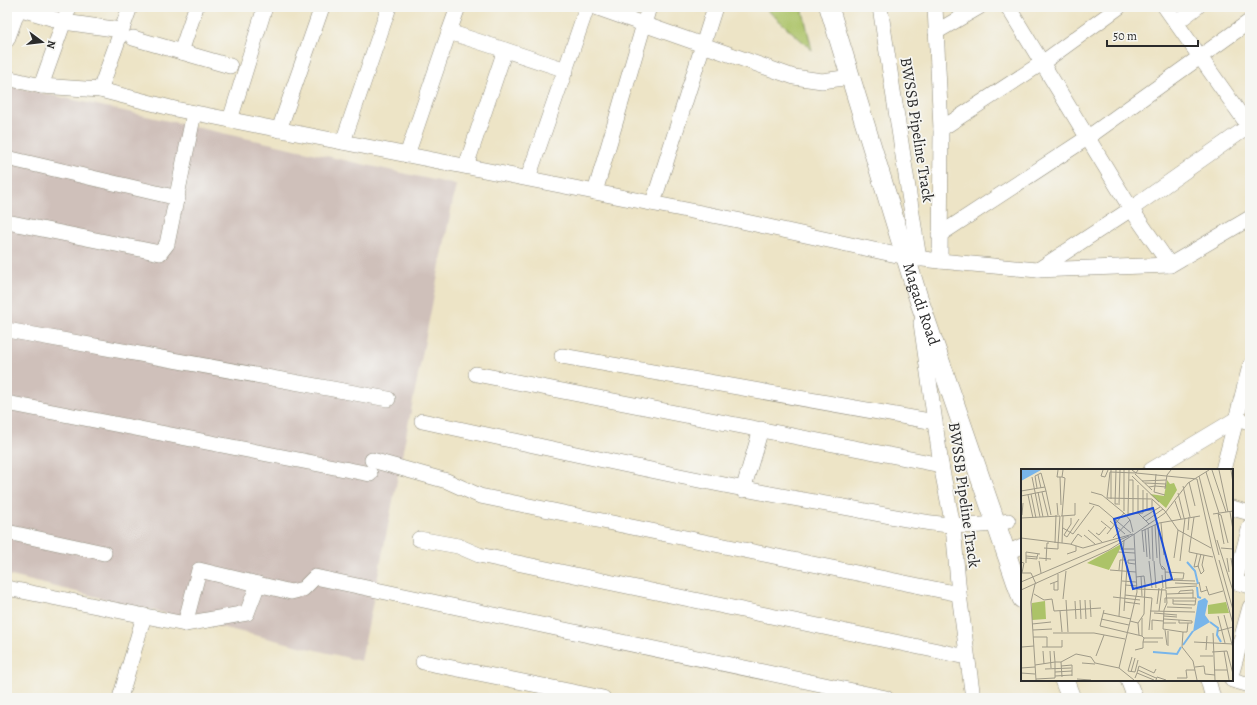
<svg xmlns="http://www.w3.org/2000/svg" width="1257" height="705" viewBox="0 0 1257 705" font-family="Alegreya,serif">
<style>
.industrial{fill:#cfc0ba}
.green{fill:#acc368;stroke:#6c774a}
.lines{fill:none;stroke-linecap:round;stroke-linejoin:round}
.minor-casing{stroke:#8c8878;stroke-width:16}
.major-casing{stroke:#8c8878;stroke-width:20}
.minor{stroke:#fff;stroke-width:15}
.major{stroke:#fff;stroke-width:19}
.labels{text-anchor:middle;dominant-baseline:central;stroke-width:3.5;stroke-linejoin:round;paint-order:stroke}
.street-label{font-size:16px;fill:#2b2b2b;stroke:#f6f6f2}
.inset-river{fill:none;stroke:#78b5ea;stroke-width:2}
.inset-road{fill:none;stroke:#9f9a88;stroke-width:1}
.view{fill:#1d4ed8;fill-opacity:0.15;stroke:#1d4ed8;stroke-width:2}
.inset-edge{fill:none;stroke:#2b2b2b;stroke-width:2}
</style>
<rect width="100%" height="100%" fill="#f6f6f2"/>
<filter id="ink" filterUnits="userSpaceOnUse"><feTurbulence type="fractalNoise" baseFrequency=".025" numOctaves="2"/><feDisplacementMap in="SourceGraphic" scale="8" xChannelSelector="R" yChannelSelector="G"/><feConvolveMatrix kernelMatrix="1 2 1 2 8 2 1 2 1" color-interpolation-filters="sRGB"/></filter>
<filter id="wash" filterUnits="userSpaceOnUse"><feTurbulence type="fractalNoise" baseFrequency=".012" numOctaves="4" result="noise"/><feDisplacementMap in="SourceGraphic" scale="16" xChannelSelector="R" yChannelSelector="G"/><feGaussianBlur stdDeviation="0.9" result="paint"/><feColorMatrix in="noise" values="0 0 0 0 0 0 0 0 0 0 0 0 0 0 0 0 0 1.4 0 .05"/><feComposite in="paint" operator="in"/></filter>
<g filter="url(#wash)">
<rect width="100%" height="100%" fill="#ede4c6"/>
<polygon class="industrial" points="7,85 456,185 361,661 7,575"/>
<polygon class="green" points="764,7 802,7 812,50"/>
</g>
<g filter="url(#ink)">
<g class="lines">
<defs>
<g id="minor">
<polyline points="15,7 64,22 121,30"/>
<polyline points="595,7 794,77 822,81 851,77"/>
<polyline points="880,7 919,259"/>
<polyline points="1008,7 1131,209 1170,265"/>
<polyline points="1165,7 1250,128"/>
<polyline points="1176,23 1197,7"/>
<polyline points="449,32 458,7"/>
<polyline points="936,32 979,7"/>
<polyline points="133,38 230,66"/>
<polyline points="7,40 19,7"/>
<polyline points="505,50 566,70"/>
<polyline points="181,52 196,7"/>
<polyline points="7,78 41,86 100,90 175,109 737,220 906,257 940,261 941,129 935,7"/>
<polyline points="41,86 69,7"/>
<polyline points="100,90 130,7"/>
<polyline points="230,120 265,7"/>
<polyline points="941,129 1042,63 1119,7"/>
<polyline points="279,130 322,7"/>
<polyline points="343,142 389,7"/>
<polyline points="407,155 449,32 505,50 466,166"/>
<polyline points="7,158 178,198"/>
<polyline points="528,178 587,7"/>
<polyline points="595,192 649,7"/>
<polyline points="653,203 715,7"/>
<polyline points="7,222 160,253 167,244 194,113"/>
<polyline points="939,235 1087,138 1250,21"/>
<polyline points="940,261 1037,270 1170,265 1250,218"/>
<polyline points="1038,270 1131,209 1249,126"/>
<polyline points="921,323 941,465 953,526 959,594 973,698"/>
<polyline points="7,330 388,399"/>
<polyline points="562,356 935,422"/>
<polyline points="476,374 941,465"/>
<polyline points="7,403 370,474"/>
<path d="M 422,421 C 563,451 702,483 844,507 C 895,516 957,534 1008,521"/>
<polyline points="372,460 447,481 480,496 959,594"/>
<polyline points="1151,470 1236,419 1250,423"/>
<polyline points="1223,470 1250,366"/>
<polyline points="743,490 761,429"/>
<polyline points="1232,508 1250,513"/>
<polyline points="1250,526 1235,582 1250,586"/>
<polyline points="7,532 104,553"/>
<polyline points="419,539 458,546 479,555 967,657"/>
<polyline points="1007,553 1022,546"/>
<polyline points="7,588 185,624 247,613 258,584"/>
<polyline points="185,624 199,570 291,592 303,589 315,577 886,698"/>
<polyline points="423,662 603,698"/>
<polyline points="1232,672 1250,607"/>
<polyline points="1128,680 1135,698"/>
<polyline points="1208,680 1213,698"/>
<polyline points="1232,680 1250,685"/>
<polyline points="120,698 144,616"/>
</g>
<g id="major">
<path id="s1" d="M 829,7 L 918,297 L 1022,599"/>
<polyline points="1064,680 1071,698"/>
</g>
</defs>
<use href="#minor" class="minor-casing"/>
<use href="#major" class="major-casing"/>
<use href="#minor" class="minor"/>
<use href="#major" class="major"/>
</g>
</g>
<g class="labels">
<g class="street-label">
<text transform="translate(917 130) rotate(81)">BWSSB Pipeline Track</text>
<text stroke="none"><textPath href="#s1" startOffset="311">Magadi Road</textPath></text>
<text transform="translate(964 495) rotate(82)">BWSSB Pipeline Track</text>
</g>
</g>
<g transform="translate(1021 469)">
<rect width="212" height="212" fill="#ede4c6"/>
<path d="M 146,11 L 149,15 L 153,14 L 156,21 L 145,39 L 129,25 L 143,27 ZM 102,74 L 88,101 L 66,94 ZM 24,132 L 25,150 L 11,151 L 11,134 ZM 205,133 L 208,144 L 187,145 L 187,136 Z" fill="#acc368"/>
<path d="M 0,1 L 20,1 L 0,12 ZM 184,129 L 187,132 L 184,146 L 189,153 L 172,163 L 177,132 Z" fill="#78b5ea"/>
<path class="inset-river" d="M 166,93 L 174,102 L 177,115M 176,118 L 177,128 L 180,129M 189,153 L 197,159 L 196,166 L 200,173M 162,176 L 172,162M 132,183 L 156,185 L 160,178"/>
<path class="inset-road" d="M 37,1 L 36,8 L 41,8M 82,1 L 80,7 L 84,8 L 87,1M 95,1 L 94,35 L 97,35M 108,1 L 107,45 L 122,44 L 122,21M 111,1 L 115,4 L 176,10 L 191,79 L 212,155M 117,1 L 115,4 L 89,3 L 86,29 L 131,30 L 144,42 L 157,61 L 190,79M 191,1 L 205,43M 198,1 L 207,43M 210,1 L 212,14M 185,3 L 198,44M 114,5 L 131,21M 135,5 L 134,17 L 145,18M 17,6 L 20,19M 111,7 L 138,33M 178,7 L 198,86M 11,8 L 19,48M 39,8 L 40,36M 108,11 L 112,11 L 112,45M 121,12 L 145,11M 168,13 L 174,37M 124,14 L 145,15M 117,16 L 117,44 L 128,55M 162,17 L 169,48M 128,18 L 134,17 L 133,23 L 144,26M 16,19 L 14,7 L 20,4 L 25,22M 144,20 L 146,6 L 150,1M 0,22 L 24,18M 17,23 L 22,48M 21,23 L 27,47M 70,23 L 81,26 L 103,44 L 86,65M 157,24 L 163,49M 10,25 L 15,49M 7,26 L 12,49M 0,27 L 25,22 L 30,46M 90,30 L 90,1M 154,32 L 160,50M 36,34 L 37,46M 68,34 L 78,37 L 110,64M 98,36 L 99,1M 126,41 L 126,24M 103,42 L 103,1M 122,42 L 131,41 L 131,31M 209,43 L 212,61M 103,44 L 109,51 L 112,63M 197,44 L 203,75M 192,45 L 212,42M 197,45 L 200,46 L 207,74M 1,46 L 2,34M 40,47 L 54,46 L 54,34M 41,47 L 44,9 L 41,8 L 42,1M 173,48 L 168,83 L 192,88M 0,49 L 39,47 L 37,75M 50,49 L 50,55 L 43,66 L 46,68 L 58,50M 121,49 L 139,38M 80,52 L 90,60M 89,52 L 104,65M 125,52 L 142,40M 140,54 L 143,86M 137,55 L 139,94 L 141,100 L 144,100M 134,56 L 136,89M 131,57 L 132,92M 42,59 L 52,65 L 73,37M 127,59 L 129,90M 124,60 L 126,88M 67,61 L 81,73M 121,61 L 123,83M 167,61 L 168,48M 121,62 L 138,54 L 179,47M 75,64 L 78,66 L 85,58M 113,65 L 116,123 L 98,199 L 113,211M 63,66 L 74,75M 0,69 L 49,75 L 62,79 L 112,65M 92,69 L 109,51M 196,71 L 212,122M 34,74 L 35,46M 41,74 L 42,47M 50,75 L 57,65 L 61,68M 23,79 L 37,80 L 37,75M 200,79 L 212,80M 99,80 L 113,80M 97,83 L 114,84M 0,84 L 0,93 L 3,94 L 1,104 L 10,104 L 15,115M 46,85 L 55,82 L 55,77M 176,85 L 173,98 L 178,97M 180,85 L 177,97 L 180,105 L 183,102 L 181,96 L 183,86M 5,87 L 16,88 L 17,85M 5,89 L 16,90 L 16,88M 18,89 L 30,90M 153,89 L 157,61M 206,89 L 208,103M 210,89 L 212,102M 114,91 L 107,91 L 107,94 L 114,95M 198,91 L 212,141M 18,92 L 20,104M 25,92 L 26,74 L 28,74M 128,92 L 131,119M 133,92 L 135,119M 159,92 L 164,49M 5,94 L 5,83 L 19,85M 141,97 L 144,100 L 145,120M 89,101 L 115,103M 98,101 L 99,91 L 103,91M 144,103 L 163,104 L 162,110 L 153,110 L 153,112M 141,106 L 142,119M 120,107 L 121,127M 115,108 L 123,107 L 124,115 L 123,145 L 117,154M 145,111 L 174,112M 101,112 L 115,113M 0,113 L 108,67M 178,113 L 180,123 L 186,121M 33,114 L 33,121 L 37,121 L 37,112M 154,114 L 176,115M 14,115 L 10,133 L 15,211M 29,115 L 37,112 L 37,105M 104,116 L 116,117M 185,117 L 188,126 L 202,122M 145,119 L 176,117M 116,120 L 145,121 L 146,134 L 143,141 L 142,160 L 162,163 L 161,178 L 172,192 L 176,211M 0,121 L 88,81 L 115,64 L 144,44 L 167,14 L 188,1M 13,125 L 23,131 L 31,130 L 33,142 L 80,139M 146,125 L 172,124M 157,125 L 159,122 L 172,121 L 172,129M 104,126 L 131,129 L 128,161M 92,128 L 119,131M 42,130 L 45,102M 45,131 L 47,163M 59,131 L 60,150M 64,131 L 65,150M 69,131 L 70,148M 54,132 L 55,150M 152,132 L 175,132M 104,133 L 119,135M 144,134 L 144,129 L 175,129 L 174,136 L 152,135 L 152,130M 136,135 L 138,119M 146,138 L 171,139M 83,141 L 79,157 L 121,167 L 123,169 L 142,169M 39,142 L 41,163M 103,142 L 106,98M 129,142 L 174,143M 138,142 L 141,119M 82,144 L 110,150M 133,144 L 156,146M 203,146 L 212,179M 98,147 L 103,71M 143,147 L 156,148M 197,147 L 204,174M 80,150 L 108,156M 143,150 L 158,151 L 171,152 L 171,154 L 158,154 L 158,151M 109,152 L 117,154 L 118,166M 142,154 L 155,154M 11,155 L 30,153M 12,161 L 31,160M 131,161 L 131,151 L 142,152M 144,161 L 146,176M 197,162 L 212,158M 162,163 L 166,163 L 167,154M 32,164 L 73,164 L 104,170M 192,164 L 194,211M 121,167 L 121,149M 12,168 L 26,168 L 26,178M 123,169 L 122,173 L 137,173M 173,173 L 212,175M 147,177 L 147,162M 1,178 L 13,177M 21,178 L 41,178 L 41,171M 114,181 L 122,179 L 122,173M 185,181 L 186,167M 22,182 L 23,195M 29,182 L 30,199M 33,182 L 34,193 L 40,193M 203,182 L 208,211M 191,183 L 206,182 L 212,205M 75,187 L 83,166M 179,187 L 192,187M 111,188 L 107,202 L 114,203M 61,194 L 74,195M 14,196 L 34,193 L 34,207 L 51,206M 40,197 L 51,196 L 51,207M 174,198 L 183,197 L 184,205 L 194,206M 0,199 L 14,198M 24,200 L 50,199M 117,201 L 135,209M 193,201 L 206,201M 34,203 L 51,202M 110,203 L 114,189M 114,203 L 117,191M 0,204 L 14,205M 116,204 L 118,197 L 133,204 L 135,200M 41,208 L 40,193 L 55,185 L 70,188 L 74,194 L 98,199M 114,209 L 116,204 L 133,211M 156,209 L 166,209 L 165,201 L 174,201M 15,210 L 34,209 L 34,207M 56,210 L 70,211M 135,211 L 136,208 L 145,211"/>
<path class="view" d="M 132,39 L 151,110 L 112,120 L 93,50 Z"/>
<rect width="212" height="212" class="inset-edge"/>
</g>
<rect width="1257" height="705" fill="none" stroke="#f6f6f2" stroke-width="24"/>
<g transform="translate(42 42) rotate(105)" stroke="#f6f6f2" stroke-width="3" paint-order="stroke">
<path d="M0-3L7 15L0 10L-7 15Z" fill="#2b2b2b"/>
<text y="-6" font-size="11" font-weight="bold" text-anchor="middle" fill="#2b2b2b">N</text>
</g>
<path d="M1107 40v6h91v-6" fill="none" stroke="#2b2b2b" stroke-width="2"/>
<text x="1113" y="40" font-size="12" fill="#2b2b2b" stroke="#f6f6f2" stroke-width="3" paint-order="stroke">50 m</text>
</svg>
